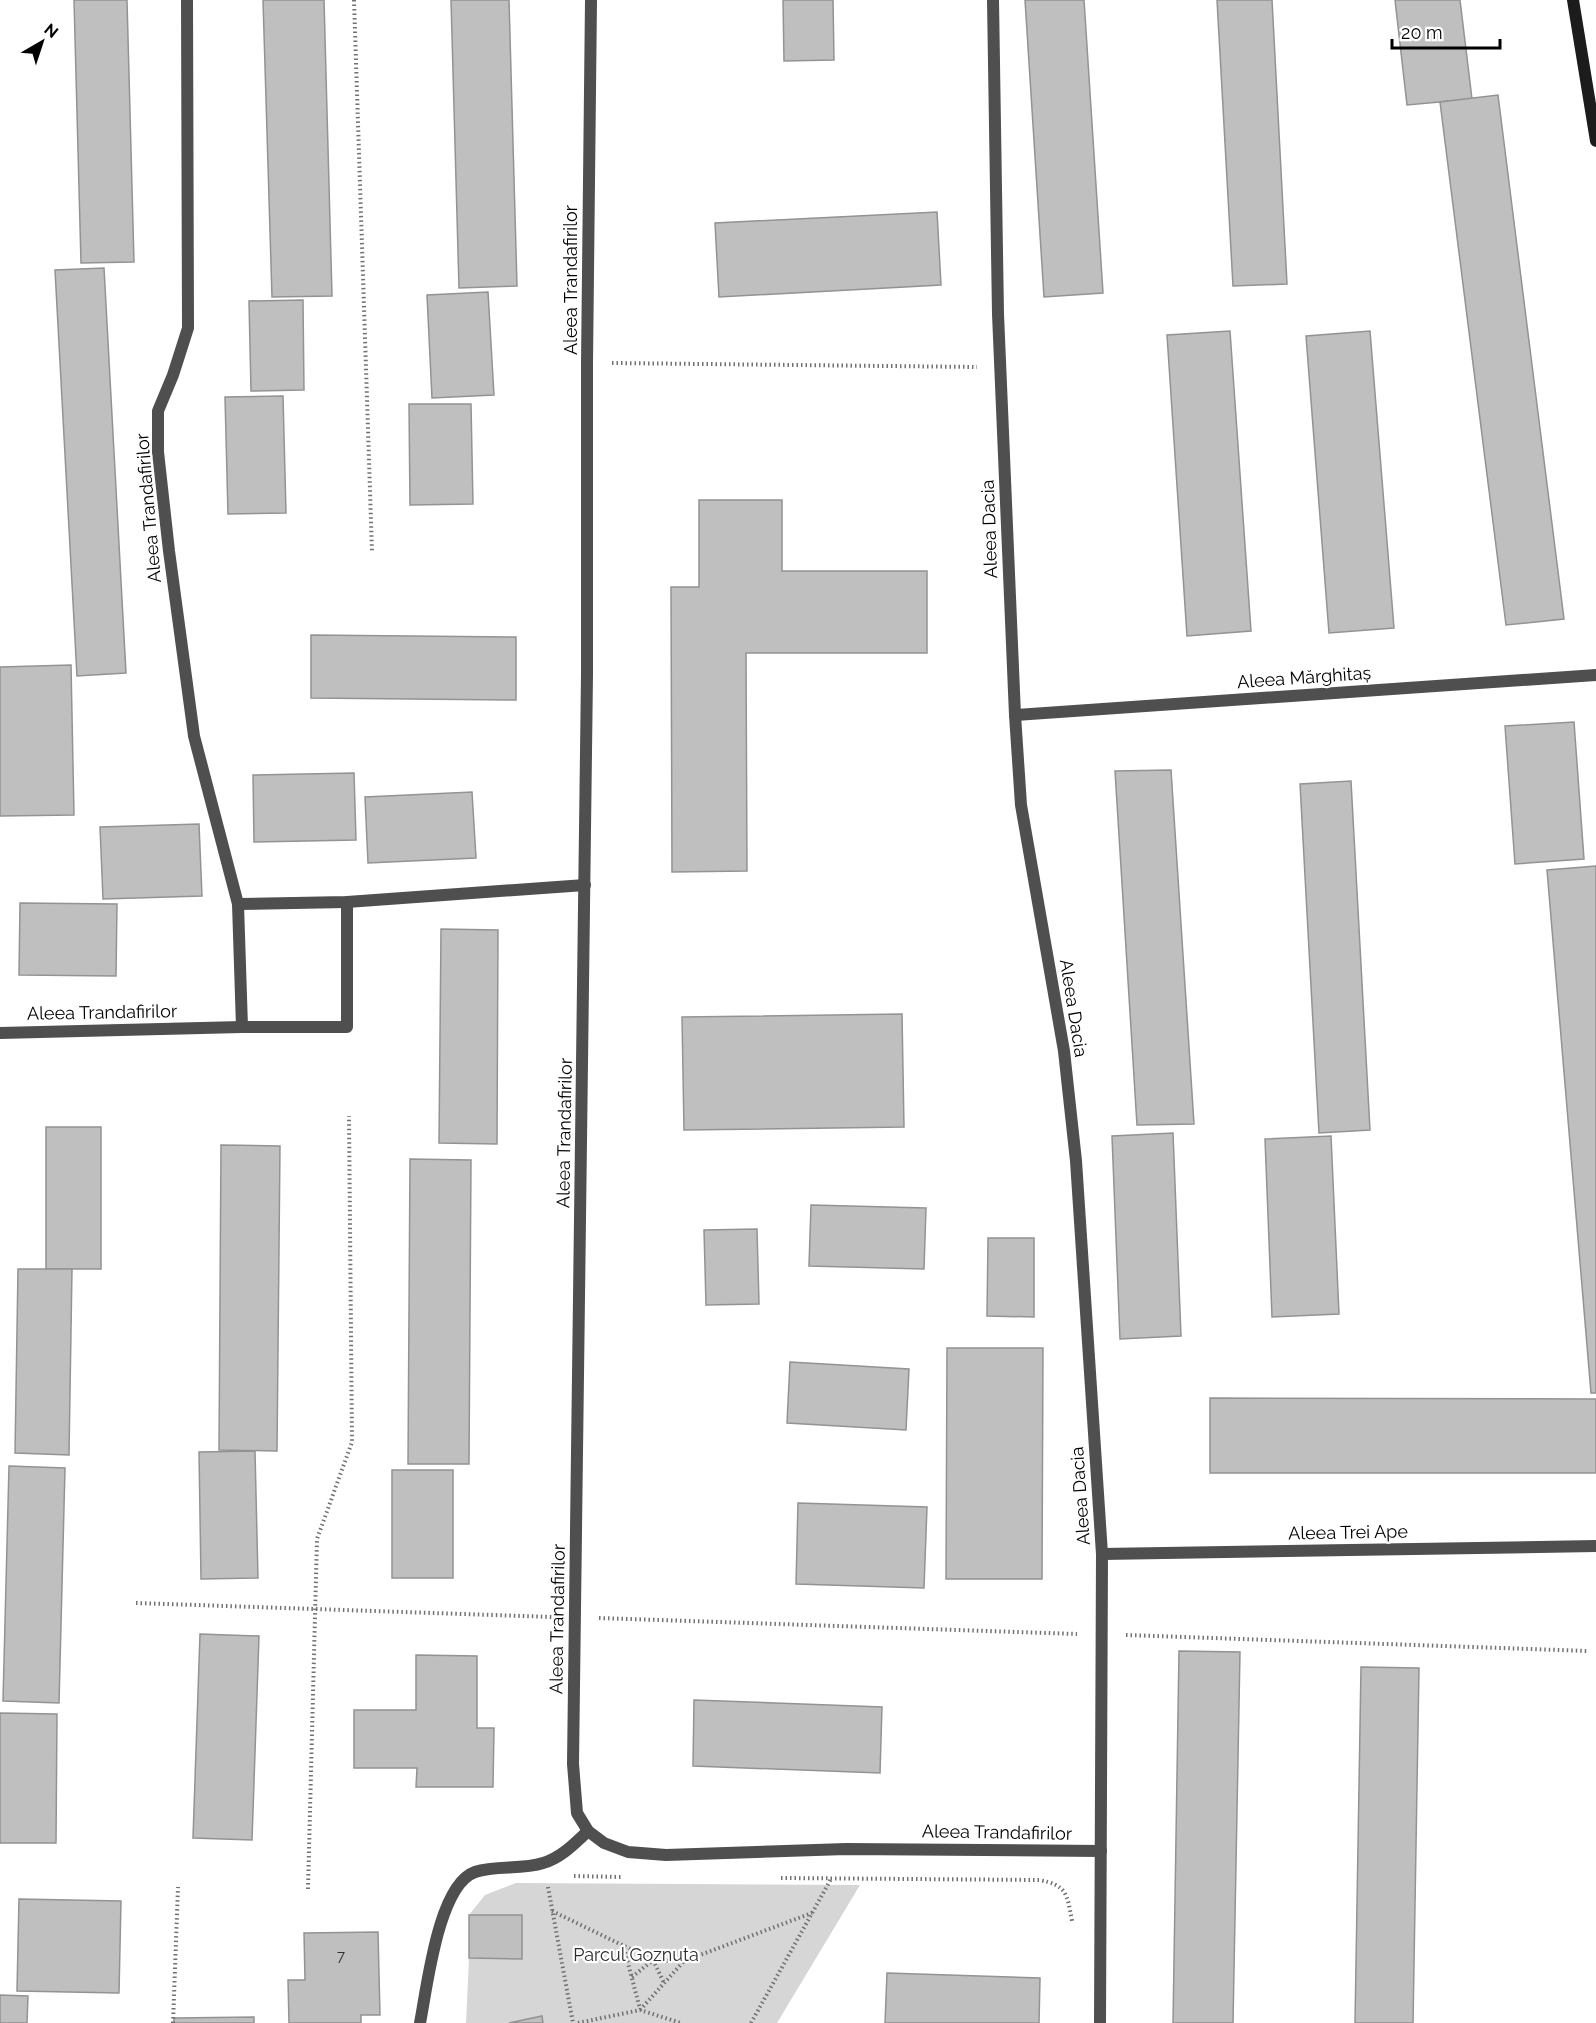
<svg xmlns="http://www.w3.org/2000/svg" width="1596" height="2023" viewBox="0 0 1596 2023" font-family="Raleway,sans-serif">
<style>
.green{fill:#d6d6d6}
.building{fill:#bfbfbf;stroke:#939393;stroke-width:1.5}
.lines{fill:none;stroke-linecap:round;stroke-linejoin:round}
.path{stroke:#717171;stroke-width:4;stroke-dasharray:1.5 3;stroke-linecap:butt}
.service{stroke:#4f4f4f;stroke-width:12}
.minor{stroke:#4f4f4f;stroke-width:12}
.secondary{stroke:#1c1c1c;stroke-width:12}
.labels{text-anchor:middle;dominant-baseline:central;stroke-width:4.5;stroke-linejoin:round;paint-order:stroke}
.number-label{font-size:15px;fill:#303030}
.street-label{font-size:18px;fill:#000;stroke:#fff}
.park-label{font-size:18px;fill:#2d2d2d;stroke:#fff}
</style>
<rect width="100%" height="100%" fill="#fff"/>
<polygon class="green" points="516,1883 860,1885 777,2023 466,2023 469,1958 522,1958 522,1915 469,1915 485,1895"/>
<g class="building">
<polygon points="74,0 127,0 134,262 81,263"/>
<polygon points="263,0 324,0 332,296 272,297"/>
<polygon points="451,0 509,0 517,286 459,288"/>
<polygon points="783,0 833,0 834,60 784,61"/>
<polygon points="1025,0 1084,0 1103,293 1044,297"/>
<polygon points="1217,0 1272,0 1287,284 1233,286"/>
<polygon points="1395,0 1460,0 1472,99 1407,105"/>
<polygon points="1498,95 1564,619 1506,625 1440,102"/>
<polygon points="937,212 941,285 719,297 715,223"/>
<polygon points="104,268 126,673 77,676 55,270"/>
<polygon points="488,292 494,395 432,398 427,295"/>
<polygon points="303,300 304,390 251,391 249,301"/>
<polygon points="1230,331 1251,631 1187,636 1167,335"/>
<polygon points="1370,331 1394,628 1329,633 1306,336"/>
<polygon points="283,396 286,513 228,514 225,397"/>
<polygon points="409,404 471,404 473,504 410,505"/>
<polygon points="699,500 782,500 782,571 927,571 927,653 746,653 747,871 672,872 671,587 699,587"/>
<polygon points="311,635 516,637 516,700 311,698"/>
<polygon points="71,665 74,815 0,816 0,667"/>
<polygon points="1574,722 1584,859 1515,864 1505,726"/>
<polygon points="1171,770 1194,1124 1137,1125 1115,771"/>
<polygon points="354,773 356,840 254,842 253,775"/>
<polygon points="1351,781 1370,1130 1319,1133 1300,784"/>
<polygon points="472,792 476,858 368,863 365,797"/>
<polygon points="199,824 202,896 103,899 100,827"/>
<polygon points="1596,866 1596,1393 1591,1393 1547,870"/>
<polygon points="20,903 117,904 116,976 19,975"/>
<polygon points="441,929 498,930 497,1144 439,1143"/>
<polygon points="902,1014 904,1127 684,1130 682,1017"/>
<rect x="46" y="1127" width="55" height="142"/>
<polygon points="1173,1133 1181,1336 1120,1339 1112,1136"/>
<polygon points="1331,1136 1339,1314 1272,1317 1265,1139"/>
<polygon points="221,1145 280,1146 277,1451 219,1450"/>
<polygon points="410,1159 471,1160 469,1464 408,1464"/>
<polygon points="811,1205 926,1208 924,1269 809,1266"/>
<polygon points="757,1229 759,1304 706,1305 704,1230"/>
<polygon points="988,1238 1034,1238 1034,1317 987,1316"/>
<polygon points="18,1269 72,1269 69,1455 15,1453"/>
<polygon points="947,1348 1043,1348 1042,1579 946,1579"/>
<polygon points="790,1362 909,1369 906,1430 787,1423"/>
<polygon points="1210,1398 1596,1399 1596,1473 1210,1473"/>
<polygon points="255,1451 258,1578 201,1579 199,1452"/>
<polygon points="9,1466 65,1468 59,1703 3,1701"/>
<rect x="392" y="1470" width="61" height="108"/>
<polygon points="798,1503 927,1507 924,1588 796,1584"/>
<polygon points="200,1634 259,1636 252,1840 193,1838"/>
<polygon points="1179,1651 1240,1652 1233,2023 1173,2023"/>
<polygon points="416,1655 477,1656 477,1728 494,1728 493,1787 416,1787 417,1768 354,1768 354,1710 416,1710"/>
<polygon points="1361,1667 1419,1668 1413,2023 1355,2023"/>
<polygon points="694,1700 882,1707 880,1773 693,1766"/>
<polygon points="0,1713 57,1714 56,1843 0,1843"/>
<polygon points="19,1899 121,1901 119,1993 17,1991"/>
<polygon points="469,1915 522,1915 522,1959 469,1958"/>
<polygon points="378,1932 380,2015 361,2015 361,2023 289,2023 288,1980 305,1980 304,1933"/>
<polygon points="887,1973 1040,1978 1039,2023 885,2023"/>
<polygon points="0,1995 28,1996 27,2023 0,2023"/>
<polygon points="542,2016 543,2023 509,2023"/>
<polygon points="254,2017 254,2023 174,2023 174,2018"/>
</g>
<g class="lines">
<g class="path">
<polyline points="354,0 372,552"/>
<polyline points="612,363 977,367"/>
<polyline points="136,1603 552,1617"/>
<polyline points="599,1618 1077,1634"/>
<polyline points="1126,1635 1588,1651"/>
<polyline points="574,1876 621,1877"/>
<path d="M 781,1878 L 1039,1880 C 1067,1885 1067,1894 1072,1921"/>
<polyline points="548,1887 573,2023"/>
<polyline points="308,1889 317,1539 352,1442 349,1116"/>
<polyline points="552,1911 653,1960 684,1961 812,1913"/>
<polyline points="624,1948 640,2009"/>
<polyline points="632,1977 653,1960 664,1983"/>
<polyline points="640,2010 684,1961"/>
<polyline points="173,2023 178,1887"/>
<polyline points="578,2023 640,2010 681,2023"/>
<polyline points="751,2023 831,1879"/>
</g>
<g class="service">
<polyline points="187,0 188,328 173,375 158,411 158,452 169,551 194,736 238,904 242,1027"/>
<polyline points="1015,715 1596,675"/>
<polyline points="238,904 347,902 585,885"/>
<polyline points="0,1033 242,1027 347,1027 347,902"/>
<polyline points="1102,1554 1596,1546"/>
</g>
<g class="minor">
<polyline points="591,0 587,363 587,674 573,1764 577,1813 588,1831 604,1843 628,1852 666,1855 846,1849 1101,1851"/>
<polyline points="993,0 998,314 1015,715 1021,805 1064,1051 1076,1161 1102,1554 1100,2023"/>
<path d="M 420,2023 C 427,1988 438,1885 475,1872 C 496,1865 522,1870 543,1863 C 561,1858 575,1843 588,1831"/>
</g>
<polyline class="secondary" points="1573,0 1596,141"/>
</g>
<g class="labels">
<g class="number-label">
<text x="341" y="1956">7</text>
</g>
<g class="street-label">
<text transform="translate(570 280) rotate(-90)">Aleea Trandafirilor</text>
<text transform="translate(148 508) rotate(-95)">Aleea Trandafirilor</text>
<text transform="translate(989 529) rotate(-92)">Aleea Dacia</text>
<text transform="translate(1304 677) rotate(-4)">Aleea Mărghitaș</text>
<text transform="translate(1074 1008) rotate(81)">Aleea Dacia</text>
<text transform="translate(102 1012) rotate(-1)">Aleea Trandafirilor</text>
<text transform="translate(564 1133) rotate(-89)">Aleea Trandafirilor</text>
<text transform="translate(1080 1496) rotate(-94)">Aleea Dacia</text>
<text transform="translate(1348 1532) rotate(-1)">Aleea Trei Ape</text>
<text transform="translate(557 1619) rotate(-89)">Aleea Trandafirilor</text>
<text transform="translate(997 1832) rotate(1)">Aleea Trandafirilor</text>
</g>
<g class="park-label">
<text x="636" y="1954">Parcul Goznuta</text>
</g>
</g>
<g transform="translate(42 42) rotate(39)" stroke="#ffffff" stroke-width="4.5" paint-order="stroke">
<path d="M0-4.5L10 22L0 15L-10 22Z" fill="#000000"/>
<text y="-9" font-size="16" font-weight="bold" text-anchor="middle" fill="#000000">N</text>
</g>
<path d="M1392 39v9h108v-9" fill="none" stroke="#000000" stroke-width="3"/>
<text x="1401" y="39" font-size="18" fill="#000000" stroke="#ffffff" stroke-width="4.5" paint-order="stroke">20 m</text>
</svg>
